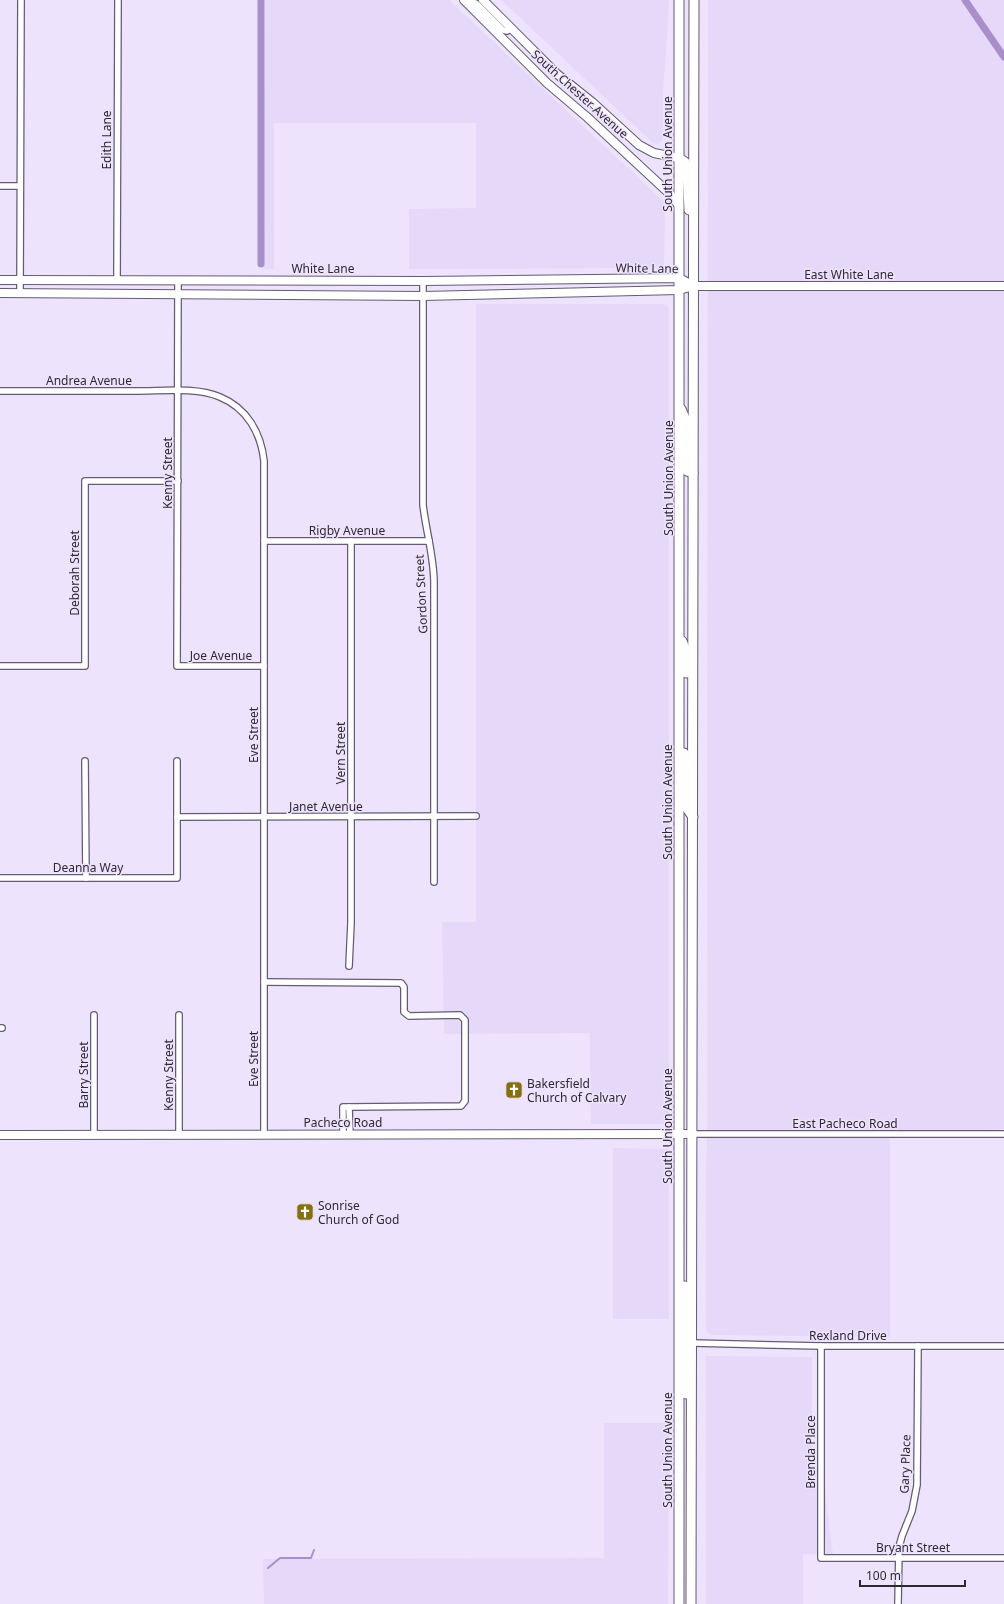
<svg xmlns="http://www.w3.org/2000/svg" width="1004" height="1604" viewBox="0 0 1004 1604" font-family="'Noto Sans',sans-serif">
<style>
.built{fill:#e6d8f9}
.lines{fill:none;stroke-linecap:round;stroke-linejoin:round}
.stream{stroke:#a88fca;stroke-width:2}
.canal{stroke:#a88fca;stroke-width:7}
.street-casing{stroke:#655b72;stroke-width:8}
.secondary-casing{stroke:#655b72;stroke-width:10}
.primary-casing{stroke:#655b72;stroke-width:11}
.street{stroke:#fff;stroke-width:5.5}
.secondary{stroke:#fff;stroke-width:8}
.primary{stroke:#fff;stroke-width:9}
.labels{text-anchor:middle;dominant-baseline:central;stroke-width:3;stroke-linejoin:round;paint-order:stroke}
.street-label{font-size:12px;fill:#2d2932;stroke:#eee3fd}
.poi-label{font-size:12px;fill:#2d2932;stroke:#eee3fd;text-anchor:start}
</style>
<rect width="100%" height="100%" fill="#eee3fd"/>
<g class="built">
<polygon points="265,0 449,0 665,203 664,268 409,269 409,209 476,208 476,123 274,123 274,269 264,269"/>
<polygon points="501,0 669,0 668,24 663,90 663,138 661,142 657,144 652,142"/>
<polygon points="708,0 1004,0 1004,1129 890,1134 890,1337 712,1335 708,1333 706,1329 706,1176 707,1132"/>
<polygon points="476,304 663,304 667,305 669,309 669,1124 591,1124 590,1033 444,1034 442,922 476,922"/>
<polygon points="613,1148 669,1149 669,1319 613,1319"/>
<polygon points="706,1356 812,1357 812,1467 822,1468 833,1555 803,1554 803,1604 706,1604"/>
<polygon points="604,1423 669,1423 668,1604 264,1604 263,1559 604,1558"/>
</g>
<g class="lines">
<polyline class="stream" points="268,1568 280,1558 311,1558 314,1550"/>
<g class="canal">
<polyline points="965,0 1004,57"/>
<polyline points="261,264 261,0"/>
</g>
<defs>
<g id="street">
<polyline points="470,0 477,4 503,30 507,31 512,29"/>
<polyline points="0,186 20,186"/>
<polyline points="117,280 118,0"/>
<polyline points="178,280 177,666 264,666"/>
<path d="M 423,281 L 423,505 C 426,531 434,557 434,583 L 434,882"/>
<polyline points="20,292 21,0"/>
<path d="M 0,391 C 46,391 92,391 138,391 C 163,391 196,387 220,397 C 247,408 261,433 264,461 L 264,1135"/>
<polyline points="264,541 429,541"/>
<polyline points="0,666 85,666 85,481 178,481"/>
<polyline points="85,761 86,878"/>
<polyline points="177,817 476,816"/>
<polyline points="0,878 177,878 177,761"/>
<polyline points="349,966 351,923 351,541"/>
<polyline points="264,982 401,983 404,987 404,1012 409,1016 460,1015 465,1020 465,1101 461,1106 349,1107"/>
<polyline points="0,1028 2,1028"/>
<polyline points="691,1134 1004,1134"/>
<polyline points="94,1135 94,1015"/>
<polyline points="179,1135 179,1015"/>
<polyline points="343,1135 343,1107 349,1107 350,1135"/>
<polyline points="692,1343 821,1346 1004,1346"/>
<polyline points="821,1346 821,1558 1004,1558"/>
<polyline points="898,1604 899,1547 902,1536 912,1511 917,1485 918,1346"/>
</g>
<g id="secondary">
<polyline points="464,0 547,83 587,117 671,195 679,206"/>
<polyline points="483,0 557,74 592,102 639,145 654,153 679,158"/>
<polyline points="0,280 423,281 679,278 694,286"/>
<polyline points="0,293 423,296 679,290 694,286 1004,286"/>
<polyline points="0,1135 686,1134"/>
</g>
<g id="primary">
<polyline points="679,158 685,162 687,169 689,210"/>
<polyline points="681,409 687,423 686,468 687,471 693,473"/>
<polyline points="682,641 686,651 686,673"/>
<polyline points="680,753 684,753 686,756 686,807 693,817"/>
<polyline points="685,1286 686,1333 687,1339"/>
<polyline points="683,1341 685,1349 686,1394"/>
<polyline points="679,1604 679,0"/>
<polyline points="691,1604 694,0"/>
</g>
</defs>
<use href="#street" class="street-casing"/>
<use href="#secondary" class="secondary-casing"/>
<use href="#primary" class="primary-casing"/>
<use href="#street" class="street"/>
<use href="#secondary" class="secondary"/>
<use href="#primary" class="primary"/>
</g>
<defs>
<symbol id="church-square" viewBox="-11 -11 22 22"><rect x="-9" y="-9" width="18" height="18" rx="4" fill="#866f0f" stroke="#eee3fd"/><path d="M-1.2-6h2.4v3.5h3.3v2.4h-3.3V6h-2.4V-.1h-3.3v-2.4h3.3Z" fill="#fff"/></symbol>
</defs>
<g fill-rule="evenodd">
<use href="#church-square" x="504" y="1080" width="20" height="20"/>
<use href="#church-square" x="295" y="1202" width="20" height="20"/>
</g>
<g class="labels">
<g class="street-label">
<text transform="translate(580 94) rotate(42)">South Chester Avenue</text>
<text transform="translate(106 140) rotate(-90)">Edith Lane</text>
<text transform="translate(667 154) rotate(-90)">South Union Avenue</text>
<text x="323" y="268">White Lane</text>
<text transform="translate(647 268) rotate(1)">White Lane</text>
<text x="849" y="274">East White Lane</text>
<text x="89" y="380">Andrea Avenue</text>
<text transform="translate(167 473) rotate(-90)">Kenny Street</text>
<text transform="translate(668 478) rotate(-90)">South Union Avenue</text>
<text x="347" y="530">Rigby Avenue</text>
<text transform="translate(74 573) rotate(-90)">Deborah Street</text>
<text transform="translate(421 594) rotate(-93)">Gordon Street</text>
<text x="221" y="655">Joe Avenue</text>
<text transform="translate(253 735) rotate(-90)">Eve Street</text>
<text transform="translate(340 753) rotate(-90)">Vern Street</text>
<text transform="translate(667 802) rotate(-90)">South Union Avenue</text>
<text x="326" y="806">Janet Avenue</text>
<text x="88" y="867">Deanna Way</text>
<text transform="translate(253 1059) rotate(-90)">Eve Street</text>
<text transform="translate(83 1075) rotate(-90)">Barry Street</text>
<text transform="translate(168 1075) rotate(-90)">Kenny Street</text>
<text x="343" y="1122">Pacheco Road</text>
<text x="845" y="1123">East Pacheco Road</text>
<text transform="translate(667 1126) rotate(-90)">South Union Avenue</text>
<text x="848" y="1335">Rexland Drive</text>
<text transform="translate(667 1450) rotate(-90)">South Union Avenue</text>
<text transform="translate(810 1452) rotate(-90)">Brenda Place</text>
<text transform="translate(905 1464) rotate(-88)">Gary Place</text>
<text x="913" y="1547">Bryant Street</text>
</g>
<g class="poi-label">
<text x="527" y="1083">Bakersfield<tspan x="527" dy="14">Church of Calvary</tspan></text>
<text x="318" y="1205">Sonrise<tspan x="318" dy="14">Church of God</tspan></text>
</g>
</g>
<path d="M860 1580v6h105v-6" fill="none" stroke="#2d2932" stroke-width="2"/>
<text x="866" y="1580" font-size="12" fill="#2d2932" stroke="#eee3fd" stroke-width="3" paint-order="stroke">100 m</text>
</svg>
